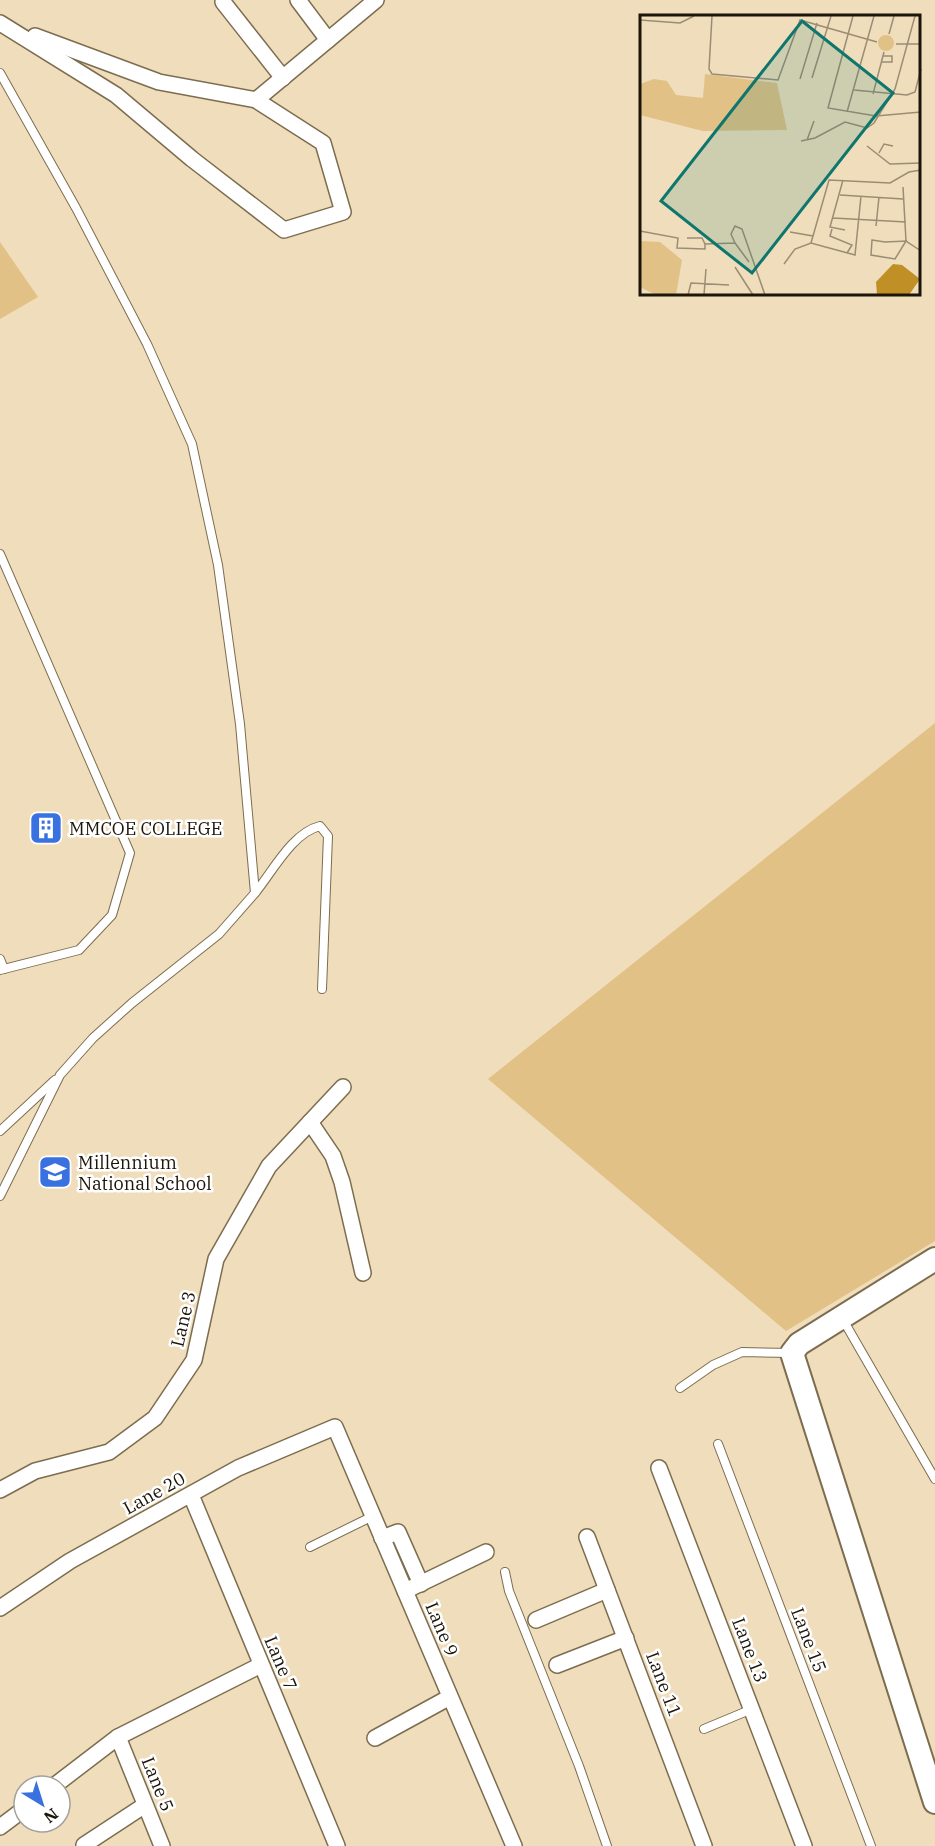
<svg xmlns="http://www.w3.org/2000/svg" width="935" height="1846" viewBox="0 0 935 1846" font-family="'IBM Plex Serif',serif">
<style>
.green{fill:#e1c186}
.lines{fill:none;stroke-linecap:round;stroke-linejoin:round}
.lane-casing{stroke:#7d6d4f;stroke-width:10}
.street-casing{stroke:#7d6d4f;stroke-width:18}
.secondary-casing{stroke:#7d6d4f;stroke-width:26}
.lane{stroke:#fff;stroke-width:8}
.street{stroke:#fff;stroke-width:15}
.secondary{stroke:#fff;stroke-width:22}
.labels{text-anchor:middle;dominant-baseline:central;stroke-width:5;stroke-linejoin:round;paint-order:stroke}
.poi-label{font-size:18px;fill:#1c1509;stroke:#fff;text-anchor:start}
.street-label{font-size:18px;fill:#1c1509;stroke:#fff}
.inset-road{fill:none;stroke:#9b8d74;stroke-width:1.5}
.view{fill:#0f766e;fill-opacity:0.15;stroke:#0f766e;stroke-width:3}
.inset-edge{fill:none;stroke:#1c1509;stroke-width:3}
</style>
<rect width="100%" height="100%" fill="#efddbc"/>
<g class="green">
<polygon points="0,242 38,297 0,319"/>
<polygon points="935,723 935,1241 786,1331 488,1079"/>
</g>
<g class="lines">
<defs>
<g id="lane">
<path d="M 0,73 L 76,208 L 147,344 L 192,444 L 218,565 L 240,724 L 255,893 C 273,871 292,833 320,826 L 328,836 L 322,989"/>
<polyline points="0,554 130,853 112,915 79,950 0,970"/>
<polyline points="0,959 4,969"/>
<polyline points="0,1131 55,1080"/>
<polyline points="0,1196 60,1075 93,1038 132,1003 219,934 255,893"/>
<polyline points="842,1318 935,1479"/>
<polyline points="680,1388 713,1365 742,1352 791,1353"/>
<polyline points="718,1444 871,1846"/>
<polyline points="310,1547 373,1516"/>
<polyline points="505,1572 509,1591 579,1766 607,1846"/>
<polyline points="704,1729 752,1709"/>
</g>
<g id="street">
<polyline points="298,0 328,40"/>
<polyline points="223,2 283,78"/>
<polyline points="0,23 116,95 192,159 284,230 343,212 323,143 256,100 376,0"/>
<polyline points="35,36 159,82 256,100"/>
<polyline points="310,1122 333,1156 342,1182 363,1273"/>
<polyline points="659,1468 804,1846"/>
<polyline points="0,1490 35,1471 109,1452 155,1418 194,1360 216,1259 269,1166 343,1087"/>
<polyline points="191,1495 337,1846"/>
<polyline points="587,1537 704,1846"/>
<polyline points="382,1538 398,1532 421,1584"/>
<polyline points="405,1591 486,1552"/>
<polyline points="0,1608 70,1561 238,1468 335,1427 514,1846"/>
<polyline points="536,1620 607,1590"/>
<polyline points="557,1665 626,1638"/>
<polyline points="118,1737 162,1846"/>
<polyline points="375,1738 450,1697"/>
<polyline points="54,1786 118,1737 261,1665"/>
<polyline points="0,1827 24,1809"/>
<polyline points="84,1845 145,1805"/>
</g>
<polyline id="secondary" points="935,1259 799,1344 792,1353 935,1802"/>
</defs>
<use href="#lane" class="lane-casing"/>
<use href="#street" class="street-casing"/>
<use href="#secondary" class="secondary-casing"/>
<use href="#lane" class="lane"/>
<use href="#street" class="street"/>
<use href="#secondary" class="secondary"/>
</g>
<defs>
<symbol id="building-square" viewBox="-11 -11 22 22"><rect x="-9" y="-9" width="18" height="18" rx="4" fill="#3a71e1" stroke="#fff"/><path d="M-4-6H4V6H1V3H-1V6H-4ZM-2.5-4.3h1.7v1.8h-1.7ZM.8-4.3h1.7v1.8H.8ZM-2.5-1h1.7V.8h-1.7ZM.8-1h1.7V.8H.8Z" fill="#fff"/></symbol>
<symbol id="school-square" viewBox="-11 -11 22 22"><rect x="-9" y="-9" width="18" height="18" rx="4" fill="#3a71e1" stroke="#fff"/><path d="M0-5L7-2L0 1L-7-2ZM-4 1L0 2.5L4 1V4Q0 6-4 4Z" fill="#fff"/></symbol>
</defs>
<g fill-rule="evenodd">
<use href="#building-square" x="27" y="809" width="38" height="38"/>
<use href="#school-square" x="36" y="1153" width="38" height="38"/>
</g>
<g class="labels">
<g class="poi-label">
<text x="69" y="828">MMCOE COLLEGE</text>
<text x="78" y="1162">Millennium<tspan x="78" dy="21">National School</tspan></text>
</g>
<g class="street-label">
<text transform="translate(183 1319) rotate(-77)">Lane 3</text>
<text transform="translate(154 1493) rotate(-29)">Lane 20</text>
<text transform="translate(442 1629) rotate(67)">Lane 9</text>
<text transform="translate(809 1640) rotate(69)">Lane 15</text>
<text transform="translate(750 1650) rotate(69)">Lane 13</text>
<text transform="translate(281 1663) rotate(67)">Lane 7</text>
<text transform="translate(664 1684) rotate(69)">Lane 11</text>
<text transform="translate(158 1784) rotate(68)">Lane 5</text>
</g>
</g>
<g transform="translate(640 15)">
<rect width="280" height="280" fill="#efddbc"/>
<path d="M238 28a8 8 0 1 1 16 0a8 8 0 1 1-16 0ZM 65,59 L 137,68 L 147,115 L 63,116 L 0,100 L 0,69 L 14,64 L 27,66 L 36,80 L 63,83 ZM 0,226 L 20,227 L 42,245 L 36,280 L 16,280 L 0,272 Z" fill="#e1c186"/>
<path d="M 253,249 L 262,250 L 280,264 L 269,280 L 237,280 L 236,267 Z" fill="#c09027"/>
<path class="inset-road" d="M 72,1 L 69,54 L 72,59 L 138,65 L 160,5 L 237,27M 213,1 L 188,93 L 236,101 L 281,97M 0,5 L 40,8 L 54,1M 249,19 L 254,1M 256,29 L 281,29M 242,47 L 252,47 L 252,41 L 243,41M 172,63 L 191,1M 160,64 L 177,8M 214,75 L 267,80 L 275,77 L 281,54M 233,79 L 244,37M 207,97 L 234,1M 167,125 L 174,106M 161,126 L 175,123 L 205,107 L 227,113 L 234,108 L 255,74 L 275,1M 227,131 L 250,149 L 281,148M 239,138 L 244,129 L 253,131M 203,165 L 190,212 L 205,215M 263,172 L 266,226 L 281,236M 200,180 L 263,184M 193,203 L 266,207M 236,211 L 239,182M 192,214 L 190,221 L 212,230 L 207,238M 0,216 L 38,223 L 37,233 L 65,234 L 65,229 L 95,228 L 91,219 L 95,211 L 102,214 L 125,280M 150,217 L 173,221M 47,223 L 62,223 L 65,229M 232,225 L 245,227 L 266,226 L 255,244 L 231,240 ZM 95,228 L 109,247M 171,228 L 189,165 L 250,168 L 269,157 L 281,155M 144,249 L 155,234 L 171,228 L 215,240 L 221,181M 95,252 L 113,280M 48,280 L 51,268 L 89,270M 64,280 L 66,254"/>
<path class="view" d="M 162,6 L 253,78 L 112,258 L 21,186 Z"/>
<rect width="280" height="280" class="inset-edge"/>
</g>
<g transform="translate(42 1804) rotate(142)"><circle r="28" fill="#ffffff" stroke="#a4a19d" stroke-width="1.5"/>
<path d="M0-4.5L10 22L0 15L-10 22Z" fill="#3a71e1"/>
<text y="-9" font-size="16" font-weight="bold" text-anchor="middle" fill="#1c1509">N</text>
</g>
</svg>
